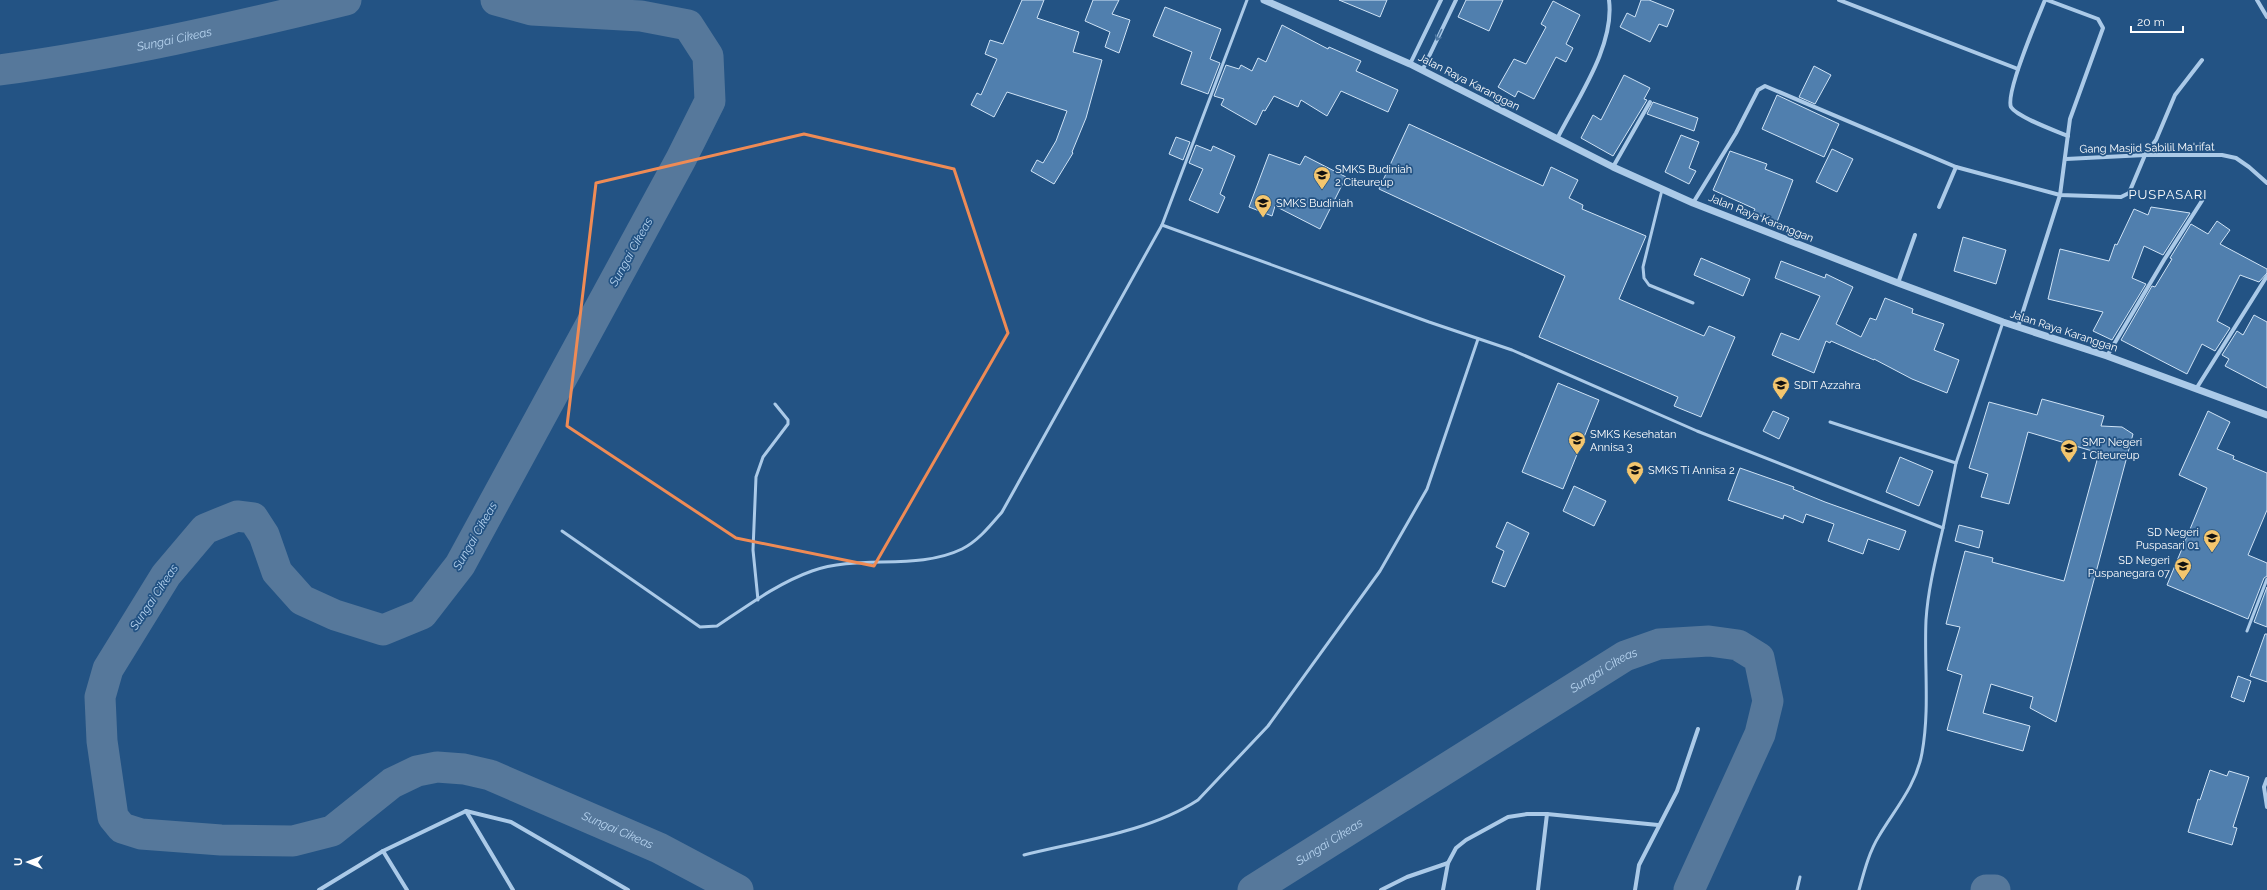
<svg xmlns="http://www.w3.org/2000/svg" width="2267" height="890" viewBox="0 0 2267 890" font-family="Raleway,sans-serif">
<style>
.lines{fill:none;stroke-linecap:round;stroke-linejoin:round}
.river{stroke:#56789b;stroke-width:31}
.building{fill:#507fae;stroke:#cfe3f6}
.service{stroke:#abcae8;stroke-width:3}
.minor{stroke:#abcae8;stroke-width:4}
.tertiary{stroke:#abcae8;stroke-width:7}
.oneway{stroke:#4c77a2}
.marked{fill:none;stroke:#ef8b55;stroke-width:3;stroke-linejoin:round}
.labels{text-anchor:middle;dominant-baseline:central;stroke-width:3.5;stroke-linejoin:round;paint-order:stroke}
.street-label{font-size:11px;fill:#fff;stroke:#235384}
.poi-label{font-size:11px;fill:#fff;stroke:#235384;text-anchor:start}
.water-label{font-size:12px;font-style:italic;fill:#b7d4f0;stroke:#235384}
.quarter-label{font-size:13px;letter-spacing:1px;fill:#fff;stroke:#235384}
</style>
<rect width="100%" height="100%" fill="#235384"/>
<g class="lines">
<g class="river">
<path id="s1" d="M 496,0 L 532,10 L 641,16 L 688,25 L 708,56 L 710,101 L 681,159 L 460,565 L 422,614 L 383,630 L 335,615 L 302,600 L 277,572 L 264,535 L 253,518 L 237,516 L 205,529 L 166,575 L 108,669 L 100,697 L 102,741 L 113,817 L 122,828 L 141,834 L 221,840 L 293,841 L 332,831 L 392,783 L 417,771 L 437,767 L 464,769 L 490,775 L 659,848 L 738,890"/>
<path id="s2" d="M 0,70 C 117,54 232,28 346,0"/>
<path id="s3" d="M 1253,890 L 1625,656 L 1659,644 L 1709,641 L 1738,645 L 1759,658 L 1768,701 L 1760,734 L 1689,890"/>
<polyline points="1986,890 1995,890"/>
</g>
</g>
<g class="building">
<polygon points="1022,0 1044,0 1037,18 1079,32 1073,52 1102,60 1086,118 1072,152 1073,153 1054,184 1031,171 1037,160 1043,163 1056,141 1067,111 1007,92 994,117 971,105 977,93 981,95 997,59 985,54 990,40 1003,44"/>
<polygon points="1093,0 1119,0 1112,14 1130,20 1119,53 1105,47 1110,32 1085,21"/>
<polygon points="1339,0 1387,0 1380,17"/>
<polygon points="1466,0 1503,0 1489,31 1458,17"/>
<polygon points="1641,0 1649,0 1674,10 1667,27 1659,24 1650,42 1620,27 1627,13 1635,17"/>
<polygon points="1553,1 1580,15 1566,44 1573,48 1566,62 1556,57 1534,99 1518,91 1515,97 1498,87 1514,59 1526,64 1546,27 1541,24"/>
<polygon points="1165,7 1221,29 1210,59 1220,63 1208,94 1181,84 1192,52 1153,36"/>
<polygon points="1282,25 1328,49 1329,47 1361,61 1356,71 1398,90 1388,112 1341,91 1327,116 1301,100 1298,107 1274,96 1265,111 1263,110 1256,125 1221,105 1224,99 1214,96 1226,65 1239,69 1241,65 1252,71 1258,58 1266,62"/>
<polygon points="1814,66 1831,75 1815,104 1799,97"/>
<polygon points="1624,75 1650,88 1644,99 1647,100 1613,156 1581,138 1593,115 1601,120"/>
<polygon points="1777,95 1839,124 1824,157 1762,129"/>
<polygon points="1653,102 1698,118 1694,131 1647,114"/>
<polygon points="1409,124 1543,186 1551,167 1578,180 1569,198 1583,205 1582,209 1646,236 1619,299 1704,336 1709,326 1735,337 1701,417 1674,406 1678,397 1539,337 1565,276 1379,189"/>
<polygon points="1681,135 1699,142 1689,168 1696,171 1689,184 1665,172"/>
<polygon points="1176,137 1190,142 1183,160 1169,154"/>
<polygon points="1196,145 1211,151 1213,146 1235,156 1220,194 1225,197 1218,213 1189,200 1203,169 1189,163"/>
<polygon points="1832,149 1853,159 1837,192 1816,182"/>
<polygon points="1730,151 1767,164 1765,169 1793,180 1777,222 1753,213 1755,209 1713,190"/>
<polygon points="1269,154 1300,165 1305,156 1346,177 1320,229 1275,206 1272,216 1249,207"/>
<polygon points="2151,207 2190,213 2163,255 2144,246 2132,278 2146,284 2112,340 2093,331 2103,312 2048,299 2060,249 2109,261 2115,244 2117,245 2134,209 2148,215"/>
<polygon points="2217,221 2230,230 2220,244 2267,269 2267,273 2259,282 2240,275 2217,321 2230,328 2215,351 2202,344 2187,374 2121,340 2152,286 2155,287 2172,259 2170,258 2191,224 2208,234"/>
<polygon points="1963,237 2006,250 1996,284 1954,271"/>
<polygon points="1701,258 1750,279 1743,296 1694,275"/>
<polygon points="1781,261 1825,278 1826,274 1853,287 1836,324 1861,337 1870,318 1876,320 1885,298 1913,309 1912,313 1944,324 1934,350 1959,360 1947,393 1912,379 1874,359 1874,360 1831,341 1830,343 1826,341 1814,373 1772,355 1781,333 1799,340 1820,296 1775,278"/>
<polygon points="2254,315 2267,322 2267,388 2225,366 2229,359 2222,355 2237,331 2243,335"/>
<polygon points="1558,383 1599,400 1563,489 1522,472"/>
<polygon points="2042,399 2104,416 2101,426 2122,427 2133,434 2056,722 2030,708 2033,697 1991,684 1983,713 2030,726 2023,751 1947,730 1962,675 1947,670 1960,627 1946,624 1965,551 1993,558 1992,562 2064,581 2099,453 2028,432 2009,504 1981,497 1988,474 1969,468 1989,402 2037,415"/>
<polygon points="1773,411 1789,418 1779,439 1763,431"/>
<polygon points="2208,411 2230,422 2217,449 2234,456 2233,459 2267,473 2267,510 2248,555 2267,563 2267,576 2264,578 2248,619 2167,585 2207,488 2179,475"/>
<polygon points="1900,457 1933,471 1919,506 1886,492"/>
<polygon points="1740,468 1794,487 1793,489 1825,502 1906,531 1899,550 1868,539 1863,554 1828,541 1834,524 1806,514 1803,523 1784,515 1783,519 1728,500"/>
<polygon points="1574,486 1606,501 1594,526 1563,511"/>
<polygon points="1507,522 1529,533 1505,587 1492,582 1504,551 1496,547"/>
<polygon points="1959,525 1983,531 1979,548 1955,541"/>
<polygon points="2267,587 2267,627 2254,622"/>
<polygon points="2265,634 2267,634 2267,682 2250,676"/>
<polygon points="2238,676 2251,681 2244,702 2231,697"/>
<polygon points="2210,770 2227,776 2229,771 2249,777 2233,827 2237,828 2232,845 2188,832 2198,799 2200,800"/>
</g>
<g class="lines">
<g class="service">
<polyline points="1662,190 1643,267 1644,278 1649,285 1693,303"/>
<polyline points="1162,225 1429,322 1512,350 1697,431 1943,528 1956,463 2003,322"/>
<polyline points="1830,422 1956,463"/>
<path d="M 562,531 L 700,627 L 717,626 C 747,606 778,583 812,571 C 858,554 917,571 962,549 C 978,541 990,526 1002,512 L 1162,225 L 1247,0"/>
<polyline points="758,600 753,550 756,477 763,457 788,424 788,420 775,404"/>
<polyline points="2247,631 2267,579"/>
<path d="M 1024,855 C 1080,841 1149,832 1198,800 L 1268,726 L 1380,571 L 1427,489 L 1478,339"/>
<polyline points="1797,890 1800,877"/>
<path d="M 1859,890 C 1864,872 1869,852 1879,836 C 1895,809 1916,786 1922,753 C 1930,709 1924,665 1926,620 C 1928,589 1936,558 1943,528"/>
</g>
<g class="minor">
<polyline points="1839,0 2018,69"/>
<path d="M 2045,0 C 2038,17 2005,93 2011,107 C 2017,117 2056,131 2068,136"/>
<polyline points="2257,0 2267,17"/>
<polyline points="1410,64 1441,0"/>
<polyline points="1422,71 1456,0"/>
<path d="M 1557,139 C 1577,99 1615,46 1609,0"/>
<polyline points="2066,159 2145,155 2222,155 2236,158 2249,167 2267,183"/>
<polyline points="1613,167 1650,102"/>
<polyline points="1693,203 1736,133 1758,90 1765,86 1956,167 2060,195 2121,197 2129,193 2145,155 2156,140 2175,95 2202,60"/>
<polyline points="1939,207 1956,167"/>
<polyline points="1898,283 1915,235"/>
<polyline points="2018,327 2060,195 2070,119 2103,28 2098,19 2047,0"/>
<polyline points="2107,356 2164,260 2205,196"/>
<polyline points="2196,389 2267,276"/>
<polyline points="2267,779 2264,787 2267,807"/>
<polyline points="466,811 513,890"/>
<polyline points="383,851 407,890"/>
<polyline points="319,890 383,851 466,811 511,822 628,890"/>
<polyline points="1381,890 1407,877 1448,863"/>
<polyline points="1443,890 1448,863 1456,848 1466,840 1508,817 1527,814 1547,814 1658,825"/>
<polyline points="1538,890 1547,814"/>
<polyline points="1635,890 1639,865 1677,791 1698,729"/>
</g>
<polyline class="tertiary" points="1264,0 1410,64 1613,167 1693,203 1898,283 2003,322 2107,356 2267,415"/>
</g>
<defs><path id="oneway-shaft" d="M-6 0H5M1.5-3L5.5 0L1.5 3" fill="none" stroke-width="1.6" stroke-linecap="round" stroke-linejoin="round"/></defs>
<use class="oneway" href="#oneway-shaft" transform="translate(1439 35) rotate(115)"/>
<path class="marked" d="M 804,134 L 954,169 L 1008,333 L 874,566 L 736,538 L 567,426 L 596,183 Z"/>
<defs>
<symbol id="school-pin" viewBox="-11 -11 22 30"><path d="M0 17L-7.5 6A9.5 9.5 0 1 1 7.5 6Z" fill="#f4c66e" stroke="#235384"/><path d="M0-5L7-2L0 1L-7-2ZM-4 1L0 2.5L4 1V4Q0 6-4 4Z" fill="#111"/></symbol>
</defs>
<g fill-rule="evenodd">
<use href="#school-pin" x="1312" y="165" width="20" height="27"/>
<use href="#school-pin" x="1253" y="193" width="20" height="27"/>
<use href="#school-pin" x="1771" y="375" width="20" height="27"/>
<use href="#school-pin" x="1567" y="430" width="20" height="27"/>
<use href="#school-pin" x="2059" y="438" width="20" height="27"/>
<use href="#school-pin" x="1625" y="460" width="20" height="27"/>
<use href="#school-pin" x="2202" y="528" width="20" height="27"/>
<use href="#school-pin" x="2173" y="556" width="20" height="27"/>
</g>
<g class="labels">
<g class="street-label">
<text transform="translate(1469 82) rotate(27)">Jalan Raya Karanggan</text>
<text transform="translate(2147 148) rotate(-1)">Gang Masjid Sabilil Ma'rifat</text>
<text transform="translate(1761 218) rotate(22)">Jalan Raya Karanggan</text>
<text transform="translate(2064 331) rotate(18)">Jalan Raya Karanggan</text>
</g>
<g class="poi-label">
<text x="1335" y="169">SMKS Budiniah<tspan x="1335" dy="13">2 Citeureup</tspan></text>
<text x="1276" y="203">SMKS Budiniah</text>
<text x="1794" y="385">SDIT Azzahra</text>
<text x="1590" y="434">SMKS Kesehatan<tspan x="1590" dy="13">Annisa 3</tspan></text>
<text x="2082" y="442">SMP Negeri<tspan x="2082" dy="13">1 Citeureup</tspan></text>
<text x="1648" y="470">SMKS Ti Annisa 2</text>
<text x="2199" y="532" text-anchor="end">SD Negeri<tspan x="2199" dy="13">Puspasari 01</tspan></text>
<text x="2170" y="560" text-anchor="end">SD Negeri<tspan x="2170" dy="13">Puspanegara 07</tspan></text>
</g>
<g class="water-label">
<text stroke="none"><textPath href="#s2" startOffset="177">Sungai Cikeas</textPath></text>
<text transform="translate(631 252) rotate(-61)">Sungai Cikeas</text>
<text transform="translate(475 536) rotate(-60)">Sungai Cikeas</text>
<text transform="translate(154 597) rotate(-56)">Sungai Cikeas</text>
<text stroke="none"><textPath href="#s3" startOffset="414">Sungai Cikeas</textPath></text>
<text stroke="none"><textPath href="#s1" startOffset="2007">Sungai Cikeas</textPath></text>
<text stroke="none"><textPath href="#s3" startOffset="90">Sungai Cikeas</textPath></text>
</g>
<g class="quarter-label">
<text x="2168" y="194">PUSPASARI</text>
</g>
</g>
<g transform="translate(28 862) rotate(271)" stroke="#235384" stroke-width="3" paint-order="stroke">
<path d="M0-3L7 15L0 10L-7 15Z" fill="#ffffff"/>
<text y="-6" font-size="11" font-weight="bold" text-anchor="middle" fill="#ffffff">U</text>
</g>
<path d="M2131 26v6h52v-6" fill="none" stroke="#ffffff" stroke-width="2"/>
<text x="2137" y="26" font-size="12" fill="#ffffff" stroke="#235384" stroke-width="3" paint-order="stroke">20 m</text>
</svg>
